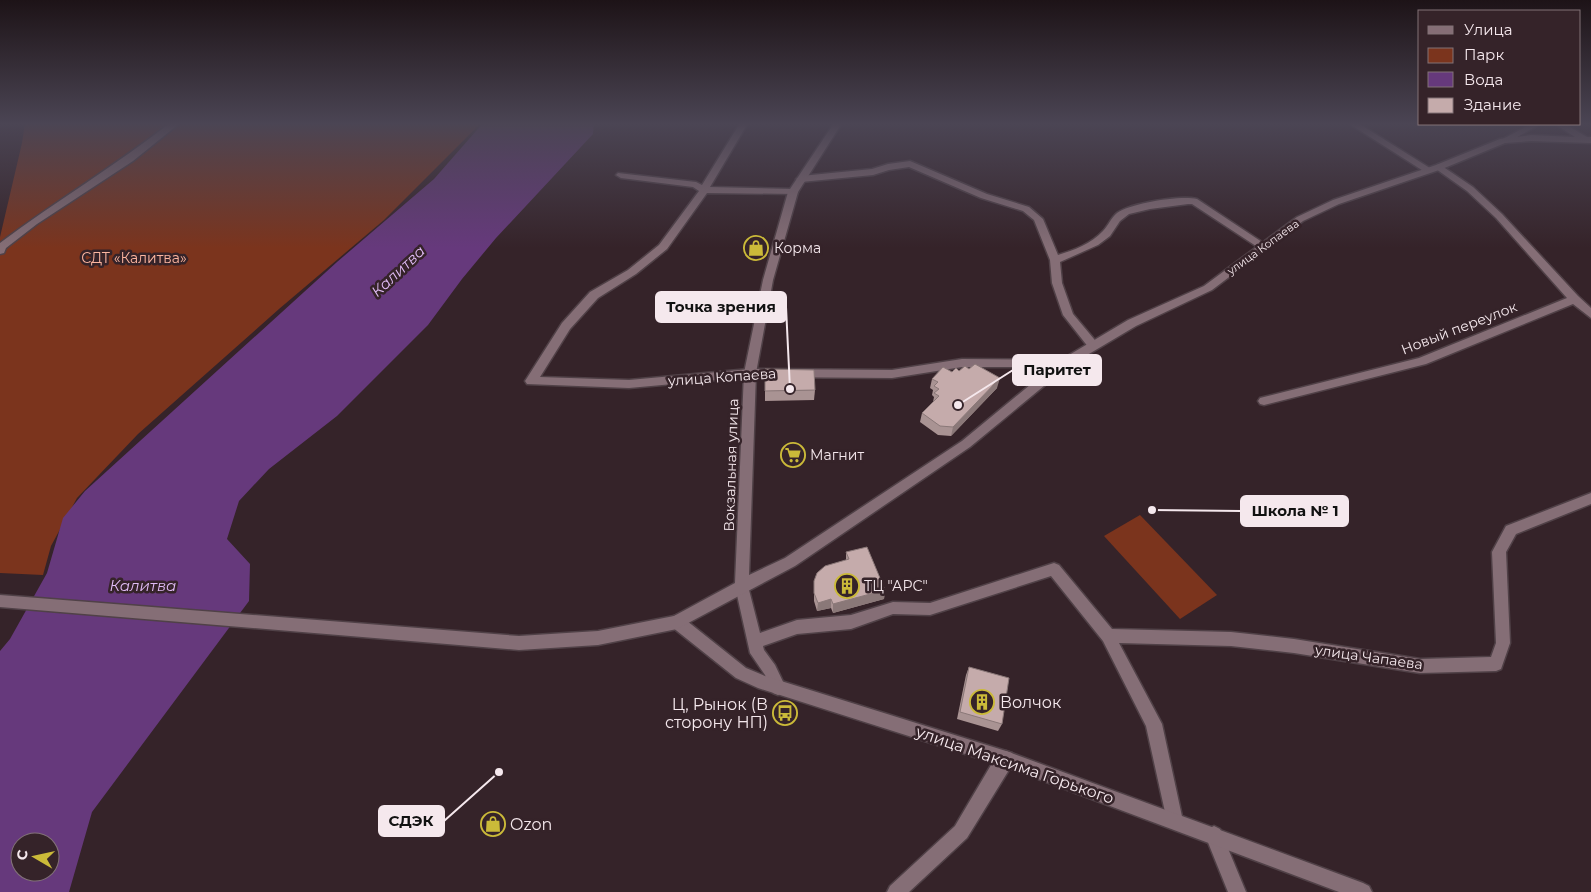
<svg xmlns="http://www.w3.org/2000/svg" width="1591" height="892" viewBox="0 0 1591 892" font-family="Montserrat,sans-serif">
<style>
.green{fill:#7b341d}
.water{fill:#66397c;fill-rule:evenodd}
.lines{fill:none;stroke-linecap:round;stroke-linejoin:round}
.minor-casing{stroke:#504147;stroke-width:3}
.tertiary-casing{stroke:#504147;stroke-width:3}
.secondary-casing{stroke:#504147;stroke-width:3}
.minor{fill:#856e76;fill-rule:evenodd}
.tertiary{fill:#856e76;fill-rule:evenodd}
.secondary{fill:#856e76;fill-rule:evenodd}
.wall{fill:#a99393}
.shaded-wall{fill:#8a7878}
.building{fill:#c5abab;stroke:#8a7878}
.labels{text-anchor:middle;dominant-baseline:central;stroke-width:5;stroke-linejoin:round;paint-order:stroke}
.far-street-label{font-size:11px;fill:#f5e8ed;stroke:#352329}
.poi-label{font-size:14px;fill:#f5e8ed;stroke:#352329;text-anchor:start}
.park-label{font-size:14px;fill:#fdb6a0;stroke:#352329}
.street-label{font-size:14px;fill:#f5e8ed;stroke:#352329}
.water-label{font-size:15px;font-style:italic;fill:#e0bbf5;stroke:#352329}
.near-poi-label{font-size:16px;fill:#f5e8ed;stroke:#352329;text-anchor:start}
.near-street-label{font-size:16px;fill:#f5e8ed;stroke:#352329}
.leader{fill:none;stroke:#f5e8ed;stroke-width:2}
.callout-dot{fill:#f5e8ed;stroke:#352329;stroke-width:2}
.callout{fill:#f5e8ed;stroke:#f5e8ed;stroke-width:2}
.callout-label{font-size:15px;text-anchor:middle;font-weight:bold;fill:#111}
</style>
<rect width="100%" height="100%" fill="#352329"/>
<g class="green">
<polygon points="25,123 481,123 384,220 279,309 138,434 77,498 51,546 43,575 0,573 0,237 22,143"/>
<polygon points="1140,515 1217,595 1180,619 1104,536"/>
</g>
<path class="water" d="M 483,123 L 594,123 L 593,134 L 496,238 L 462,279 L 428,325 L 337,416 L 269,469 L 239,501 L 227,539 L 250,564 L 249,601 L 92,812 L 69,892 L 0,892 L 0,651 L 10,639 L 47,573 L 63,518 L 85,491 L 337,262 L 434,179 ZM 20,842 L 50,842 L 50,872 L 20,872 Z"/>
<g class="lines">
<defs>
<g id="minor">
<path d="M 170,123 L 180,123 L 133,161 L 37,224 L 6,248 L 4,253 L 0,254 L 0,243 C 56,201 115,166 170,123 Z"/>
<polygon points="740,123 748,123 710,187 793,189 798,192 796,194 707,193 667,249 636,274 598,298 570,329 540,377 629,380 750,369 892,370 962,359 1063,360 1067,361 1069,364 1067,367 962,367 892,378 750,377 629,388 527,384 525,381 527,378 562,323 590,292 628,270 659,245 699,191 693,187 621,178 616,175 618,173 696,182 702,185"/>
<polygon points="1348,123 1358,123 1433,170 1428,173 1425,172"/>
<polygon points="1531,124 1541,124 1506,143 1500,143 1499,141"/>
<path d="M 910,161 L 987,194 L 1029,207 L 1043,219 L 1058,255 C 1074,250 1091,244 1103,231 C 1108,226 1111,218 1117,213 C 1131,203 1181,195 1197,199 L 1268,246 L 1263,249 L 1259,248 L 1192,204 L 1188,204 L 1150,209 L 1129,214 L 1120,221 L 1110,236 L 1098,245 L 1060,262 L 1062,283 L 1073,314 L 1099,345 L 1093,349 L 1089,348 L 1063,315 L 1052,283 L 1050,260 L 1034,220 L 1023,211 L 981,198 L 909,167 L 889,170 L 873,175 L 801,182 L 796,179 L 801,176 L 872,169 L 888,164 Z"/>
<polygon points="1439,164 1473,187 1502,214 1578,296 1591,308 1591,318 1573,304 1426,364 1264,405 1260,404 1258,401 1260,398 1264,397 1419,358 1567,298 1496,218 1467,191 1436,169 1434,167"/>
<polygon points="1591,493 1591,504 1516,534 1506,552 1510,643 1501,669 1496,671 1420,673 1294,653 1231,646 1119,643 1162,724 1183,821 1181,827 1175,829 1169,827 1167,821 1146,726 1103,641 1051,576 930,615 893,614 851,629 797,634 763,646 764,650 775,665 786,688 783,693 778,695 773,693 765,675 750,653 735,586 737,582 742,580 747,582 760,633 797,620 851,615 893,602 930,603 1054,563 1059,565 1112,629 1231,632 1294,639 1420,659 1491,657 1496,643 1492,552 1506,526"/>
<polygon points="1006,751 1012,753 1014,759 1012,765 967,838 909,892 887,892 890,886 955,826 994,760 1000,753"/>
<polygon points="1214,826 1220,829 1246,892 1228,892 1205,835 1208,829"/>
</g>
<polygon id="tertiary" points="677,615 682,617 746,668 765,676 1006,751 1363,883 1369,886 1372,892 1339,892 1006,767 758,688 736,678 672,627 670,622 672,617"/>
<polygon id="secondary" points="834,123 842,123 798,192 773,280 756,373 749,575 785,558 962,441 1059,361 1128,320 1204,286 1297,217 1333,200 1436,165 1500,139 1531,135 1575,137 1555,124 1565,124 1587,137 1591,137 1591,143 1531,141 1505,143 1442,169 1339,204 1303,221 1212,290 1136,326 1067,367 970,447 795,566 677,629 598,645 519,650 0,607 0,595 519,636 598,631 674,616 735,583 744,373 763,280 788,192"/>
</defs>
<use href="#minor" class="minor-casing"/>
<use href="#tertiary" class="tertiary-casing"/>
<use href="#secondary" class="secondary-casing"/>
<use href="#minor" class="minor"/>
<use href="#tertiary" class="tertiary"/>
<use href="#secondary" class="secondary"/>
</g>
<g class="wall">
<polygon points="952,372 997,388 951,436 938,435 920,422 922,413 933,402 934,397 932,395 933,390 930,388 932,379"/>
<polygon points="815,390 814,400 765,401 765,391"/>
<polygon points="846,552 885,590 884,599 833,613 831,608 817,611 814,601 814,581 846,560"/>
<polygon points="969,667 1002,724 998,731 957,719 966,675"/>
</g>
<g class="shaded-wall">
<polygon points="1000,378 997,388 951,436 953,427"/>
<polygon points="885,590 884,599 833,613 833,604"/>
<polygon points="831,599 831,608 817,611 818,603"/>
</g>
<g class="building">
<polygon points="975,364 1000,378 953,427 940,426 922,413 939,396 934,393 939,389 934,386 938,382 932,379 943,367 952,372 956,368 959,371 965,366 969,369"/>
<polygon points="765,369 814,370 815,390 765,391"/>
<polygon points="867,547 885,590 833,604 831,599 818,603 814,593 814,581 817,573 825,566 849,559 846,552"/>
<polygon points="969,667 1009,678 1002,724 960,712"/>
</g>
<linearGradient id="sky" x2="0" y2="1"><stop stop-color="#1d1317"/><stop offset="0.5" stop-color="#4b4554"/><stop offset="1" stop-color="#4b4554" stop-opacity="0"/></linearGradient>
<rect width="1591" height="248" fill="url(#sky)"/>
<defs>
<symbol id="shop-ring" viewBox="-11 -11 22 22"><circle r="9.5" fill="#352329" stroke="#cbba39" stroke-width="1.5"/><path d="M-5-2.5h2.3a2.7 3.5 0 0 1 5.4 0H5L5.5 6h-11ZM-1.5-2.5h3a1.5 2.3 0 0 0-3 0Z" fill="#cbba39"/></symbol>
<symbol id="supermarket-ring" viewBox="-11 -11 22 22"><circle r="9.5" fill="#352329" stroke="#cbba39" stroke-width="1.5"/><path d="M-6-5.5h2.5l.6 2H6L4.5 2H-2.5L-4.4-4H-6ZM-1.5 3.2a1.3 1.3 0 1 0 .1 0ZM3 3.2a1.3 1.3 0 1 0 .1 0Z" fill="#cbba39"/></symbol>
<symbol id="building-ring" viewBox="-11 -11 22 22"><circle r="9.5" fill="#352329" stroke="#cbba39" stroke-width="1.5"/><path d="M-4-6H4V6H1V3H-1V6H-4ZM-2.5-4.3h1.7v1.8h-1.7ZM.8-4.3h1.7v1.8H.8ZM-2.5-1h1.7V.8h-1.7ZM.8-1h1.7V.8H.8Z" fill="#cbba39"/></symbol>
<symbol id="bus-ring" viewBox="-11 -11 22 22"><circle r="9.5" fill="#352329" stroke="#cbba39" stroke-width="1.5"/><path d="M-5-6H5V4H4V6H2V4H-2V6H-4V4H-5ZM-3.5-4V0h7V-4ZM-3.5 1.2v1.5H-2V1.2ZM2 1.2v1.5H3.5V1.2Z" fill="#cbba39"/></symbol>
</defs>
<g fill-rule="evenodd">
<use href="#shop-ring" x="742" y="234" width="28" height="28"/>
<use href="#supermarket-ring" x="779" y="441" width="28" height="28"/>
<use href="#building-ring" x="833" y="572" width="28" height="28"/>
<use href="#building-ring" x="968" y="688" width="28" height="28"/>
<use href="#bus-ring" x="771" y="699" width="28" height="28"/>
<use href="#shop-ring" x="479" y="810" width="28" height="28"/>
</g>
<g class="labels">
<g class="far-street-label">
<text transform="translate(1263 247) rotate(-36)">улица Копаева</text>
</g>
<g class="poi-label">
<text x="774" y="248">Корма</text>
<text x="810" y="455">Магнит</text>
<text x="864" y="586">ТЦ "АРС"</text>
</g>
<g class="park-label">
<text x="134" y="258">СДТ «Калитва»</text>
</g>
<g class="street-label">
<text transform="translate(1459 328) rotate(-21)">Новый переулок</text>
<text transform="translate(722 377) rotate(-4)">улица Копаева</text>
<text transform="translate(731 465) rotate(-88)">Вокзальная улица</text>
<text transform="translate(1369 657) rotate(8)">улица Чапаева</text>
</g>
<g class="water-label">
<text transform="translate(398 271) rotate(-43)">Калитва</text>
<text x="143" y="585">Калитва</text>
</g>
<g class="near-poi-label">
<text x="1000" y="702">Волчок</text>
<text x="768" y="704" text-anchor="end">Ц, Рынок (В<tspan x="768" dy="18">сторону НП)</tspan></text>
<text x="510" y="824">Ozon</text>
</g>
<g class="near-street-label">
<text transform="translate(1015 765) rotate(19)">улица Максима Горького</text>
</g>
</g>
<path class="leader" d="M790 389L786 307M958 405L1013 370M1152 510L1241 511M499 772L444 821"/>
<g class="callout-dot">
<circle cx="790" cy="389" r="5"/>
<circle cx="958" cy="405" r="5"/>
<circle cx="1152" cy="510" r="5"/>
<circle cx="499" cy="772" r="5"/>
</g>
<g class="callout">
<rect x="656" y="292" width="130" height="30" rx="5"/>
<rect x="1013" y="355" width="88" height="30" rx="5"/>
<rect x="1241" y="496" width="107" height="30" rx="5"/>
<rect x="379" y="806" width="65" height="30" rx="5"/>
</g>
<g class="callout-label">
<text x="721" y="312">Точка зрения</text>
<text x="1057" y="375">Паритет</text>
<text x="1295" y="516">Школа № 1</text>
<text x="411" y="826">СДЭК</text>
</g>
<rect x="1418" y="10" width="162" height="115" fill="#352329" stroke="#827277"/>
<rect x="1428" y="26" width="25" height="8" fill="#856e76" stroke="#827277"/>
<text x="1464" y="35" font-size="15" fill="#f5e8ed">Улица</text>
<rect x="1428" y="48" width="25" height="15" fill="#7b341d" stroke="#827277"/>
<text x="1464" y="60" font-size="15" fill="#f5e8ed">Парк</text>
<rect x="1428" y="72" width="25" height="15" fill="#66397c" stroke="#827277"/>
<text x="1464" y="85" font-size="15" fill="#f5e8ed">Вода</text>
<rect x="1428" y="98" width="25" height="15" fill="#c5abab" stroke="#827277"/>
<text x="1464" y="110" font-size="15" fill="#f5e8ed">Здание</text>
<g transform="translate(35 857) rotate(279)"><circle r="24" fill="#352329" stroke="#827277"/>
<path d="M0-4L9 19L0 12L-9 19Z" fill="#cbba39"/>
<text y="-8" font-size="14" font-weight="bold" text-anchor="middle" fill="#f5e8ed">С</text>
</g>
</svg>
